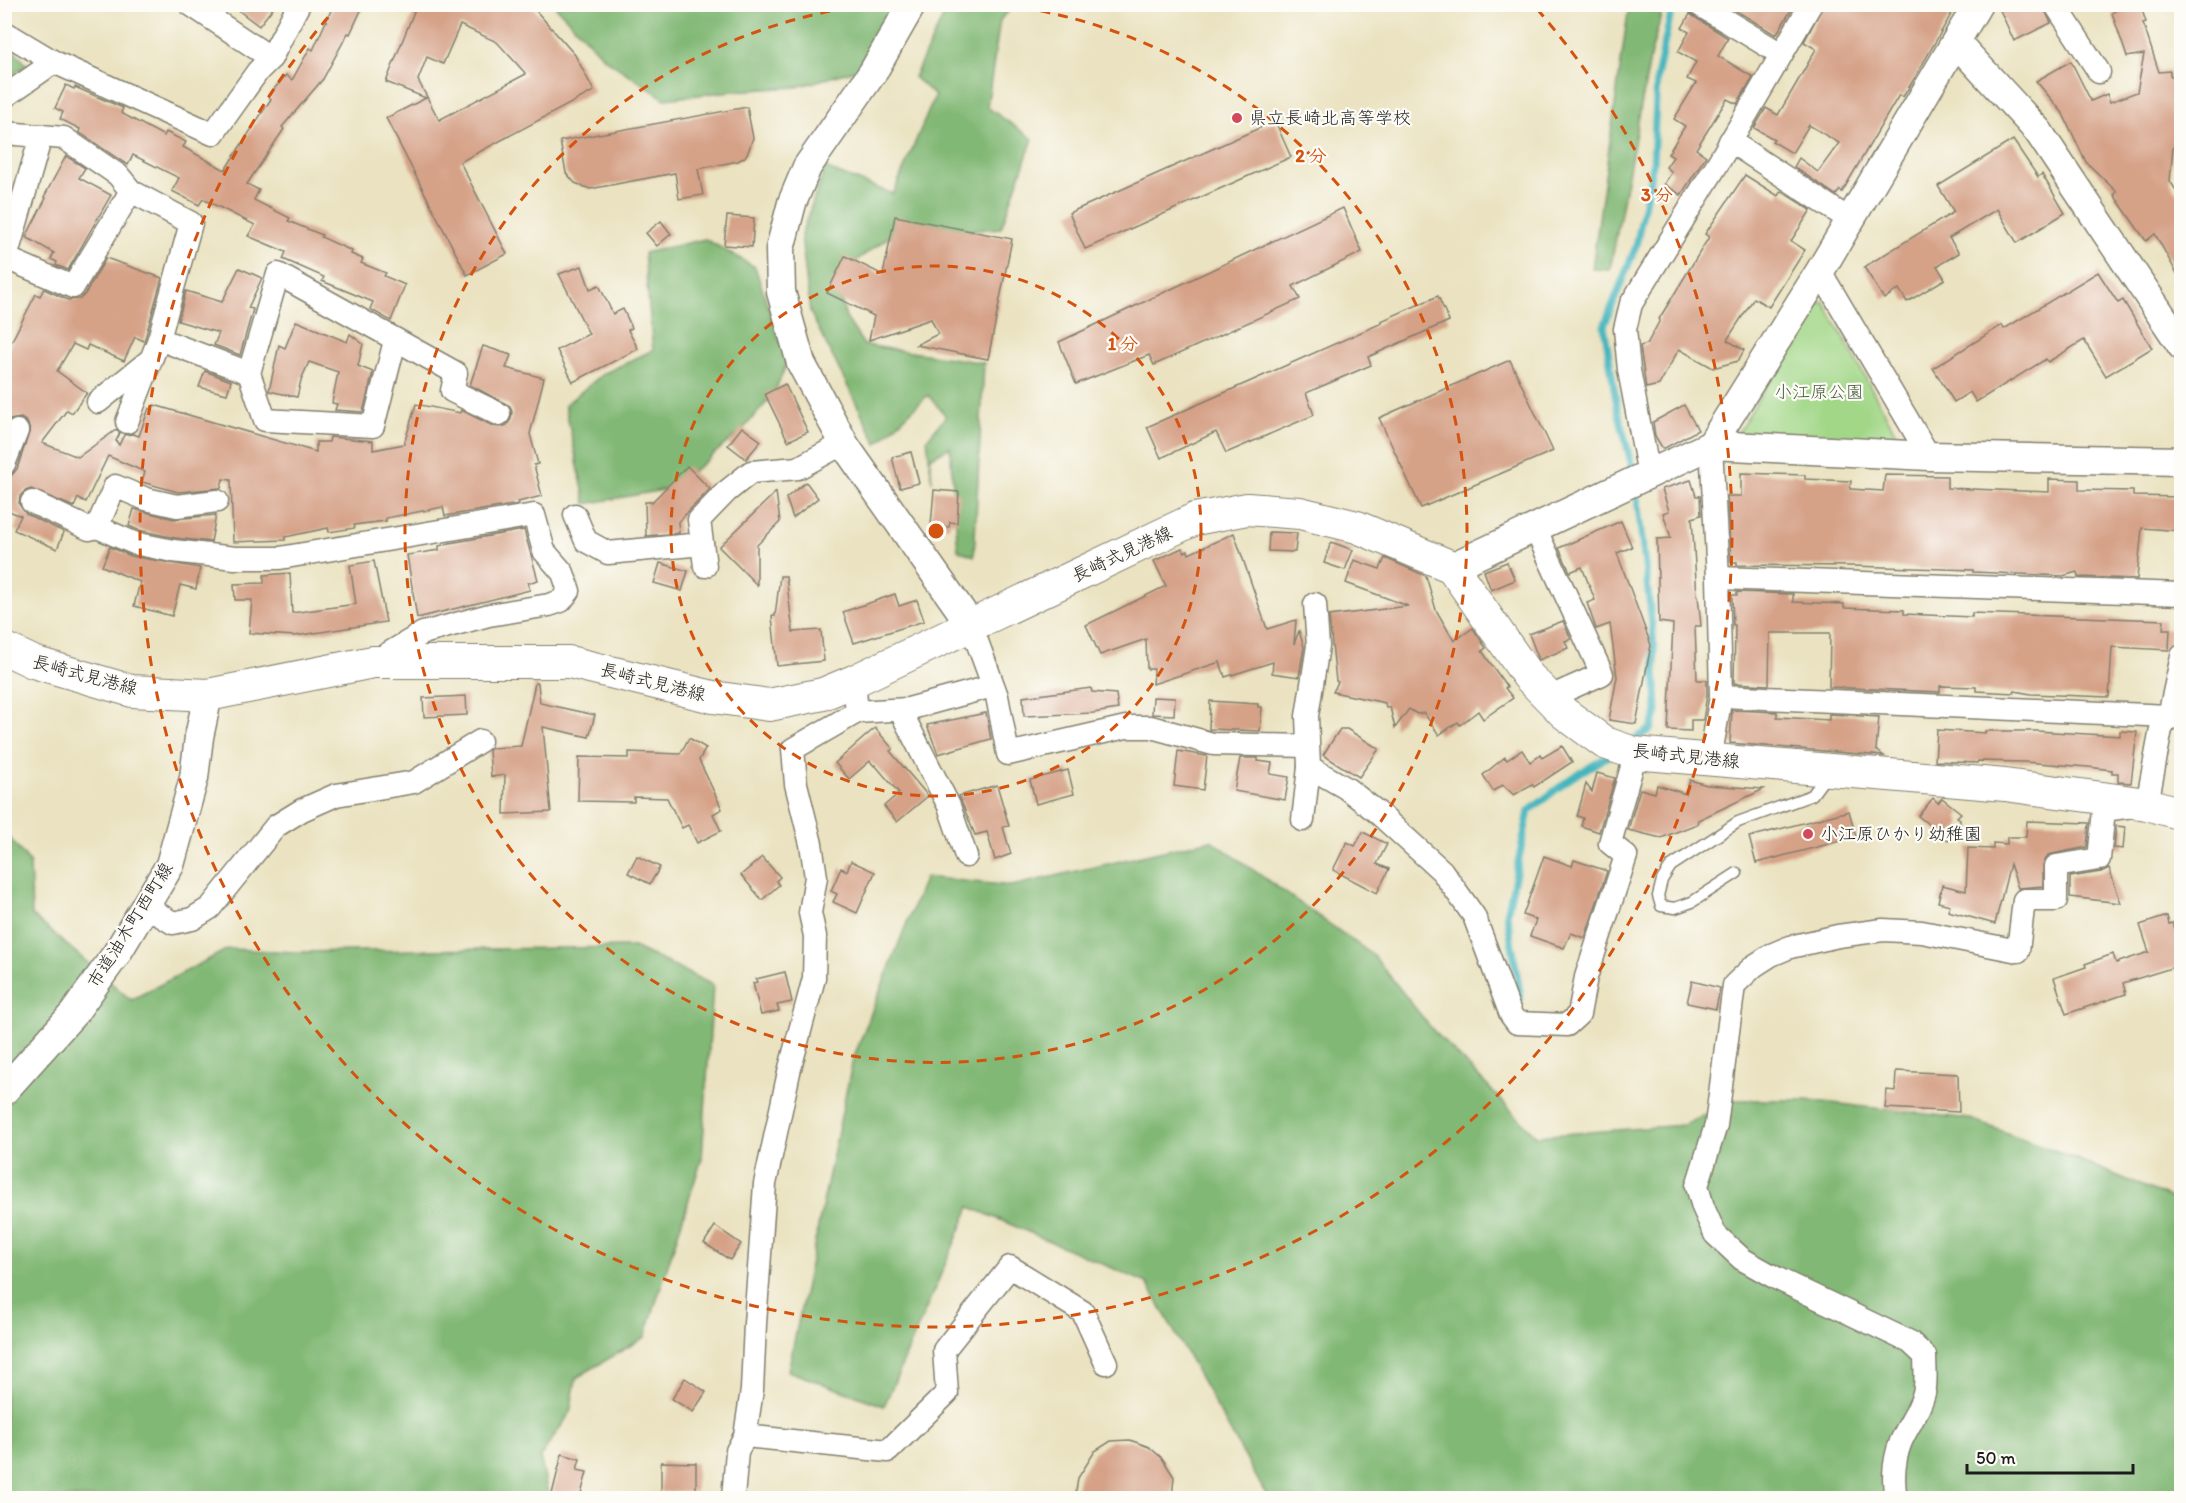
<svg xmlns="http://www.w3.org/2000/svg" width="2186" height="1503" viewBox="0 0 2186 1503" font-family="Itim,'Klee One',sans-serif">
<style>
.green{fill:#a2d788;stroke:#5f7a52;stroke-width:1.5}
.forest{fill:#81b874;stroke:#4e6a48;stroke-width:1.5}
.lines{fill:none;stroke-linecap:round;stroke-linejoin:round}
.stream{stroke:#45b5be;stroke-width:7}
.building{fill:#d5a187;fill-rule:evenodd}
.service-casing{stroke:#837f6e;stroke-width:13}
.minor-casing{stroke:#837f6e;stroke-width:25}
.tertiary-casing{stroke:#837f6e;stroke-width:31}
.secondary-casing{stroke:#837f6e;stroke-width:34}
.service{stroke:#fff;stroke-width:10}
.minor{stroke:#fff;stroke-width:22}
.tertiary{stroke:#fff;stroke-width:28}
.secondary{stroke:#fff;stroke-width:32}
.ring{fill:none;stroke:#d4530e;stroke-width:3;stroke-dasharray:10 8}
.poi-dot{fill:#d1495b;stroke:#fdfcf7;stroke-width:2}
.labels{text-anchor:middle;dominant-baseline:central;stroke-width:4.5;stroke-linejoin:round;paint-order:stroke}
.poi-label{font-size:18px;fill:#1c1c1c;stroke:#fdfcf7;text-anchor:start}
.park-label{font-size:18px;fill:#4b5d42;stroke:#fdfcf7}
.street-label{font-size:18px;fill:#1c1c1c;stroke:#fdfcf7}
.centre{fill:#d4530e;stroke:#fdfcf7;stroke-width:3}
.ring-label{font-size:18px;text-anchor:middle;font-weight:bold;fill:#d4530e;stroke:#fdfcf7;stroke-width:4.5;stroke-linejoin:round;paint-order:stroke}
</style>
<rect width="100%" height="100%" fill="#fdfcf7"/>
<filter id="ink" filterUnits="userSpaceOnUse"><feTurbulence type="fractalNoise" baseFrequency=".0167" numOctaves="2"/><feDisplacementMap in="SourceGraphic" scale="12" xChannelSelector="R" yChannelSelector="G"/><feConvolveMatrix kernelMatrix="1 2 1 2 8 2 1 2 1" color-interpolation-filters="sRGB"/></filter>
<filter id="wash" filterUnits="userSpaceOnUse"><feTurbulence type="fractalNoise" baseFrequency=".008" numOctaves="4" result="noise"/><feDisplacementMap in="SourceGraphic" scale="24" xChannelSelector="R" yChannelSelector="G"/><feGaussianBlur stdDeviation="1.35" result="paint"/><feColorMatrix in="noise" values="0 0 0 0 0 0 0 0 0 0 0 0 0 0 0 0 0 1.4 0 .05"/><feComposite in="paint" operator="in"/></filter>
<g filter="url(#wash)">
<rect width="100%" height="100%" fill="#eae2c0"/>
<polygon class="green" points="1824,302 1900,441 1742,440 1739,431 1815,305"/>
<g class="forest">
<polygon points="554,5 898,5 862,68 797,87 732,91 665,99 605,59"/>
<polygon points="949,5 1015,5 1000,20 987,107 1033,139 1001,228 889,237 835,276 846,318 864,345 984,363 974,556 958,550 950,447 930,458 932,482 927,439 946,416 928,395 877,444 810,312 801,235 825,168 893,194 935,96 914,77"/>
<polygon points="1629,5 1664,5 1651,53 1610,270 1592,269"/>
<polygon points="4,39 27,65 5,79 4,79"/>
<polygon points="705,239 755,267 787,363 773,395 743,429 674,488 586,504 565,405 603,374 653,350 644,253"/>
<polygon points="4,831 30,863 32,915 131,1000 228,949 297,952 634,947 713,985 702,1158 645,1337 576,1378 570,1413 540,1457 549,1498 5,1498"/>
<polygon points="1211,840 1373,955 1431,1028 1536,1136 1684,1125 1733,1100 1806,1100 1969,1119 2062,1153 2181,1202 2181,1498 1268,1498 1147,1283 970,1207 884,1406 788,1371 853,1059 925,877 1012,886"/>
</g>
<g class="lines">
<g class="stream">
<polyline points="1634,475 1617,406 1604,326 1636,246 1653,164 1657,77 1673,4"/>
<polyline points="1632,741 1651,729 1657,712 1656,686 1653,633 1636,489"/>
<polyline points="1521,998 1507,915 1529,811 1571,778 1610,755"/>
</g>
</g>
<g id="blocks">
<g class="building">
<polygon points="230,4 276,4 259,26"/>
<polygon points="334,4 364,4 350,34 348,33 323,79 282,127 284,129 247,184 259,190 254,200 290,218 288,221 322,235 321,237 352,251 351,254 363,259 361,263 386,273 384,276 405,285 391,321 370,309 373,302 322,281 324,277 283,259 286,252 248,236 255,225 203,199 199,205 172,191 179,178 133,155 128,165 123,162 79,132 80,129 60,119 63,112 55,108 66,85 74,89 75,87 123,108 121,113 164,136 166,132 186,142 183,147 225,170 271,99 268,96 286,75 292,80 310,48 313,50"/>
<path d="M 417,4 L 530,4 L 575,55 L 594,91 L 460,162 L 507,254 L 467,275 L 386,118 L 426,98 L 386,82 ZM 460,25 L 497,42 L 526,74 L 439,120 L 418,80 L 427,57 L 443,64 Z"/>
<polygon points="1725,4 1795,4 1776,35"/>
<polygon points="1824,4 1957,4 1914,79 1903,97 1899,95 1842,192 1840,190 1836,195 1794,167 1799,158 1818,172 1839,143 1809,125 1792,153 1772,141 1774,139 1754,128 1766,108 1778,115 1803,72 1816,49 1804,42"/>
<polygon points="2010,4 2042,4 2051,23 2014,41 2000,10"/>
<polygon points="2125,4 2140,4 2146,22 2143,23 2159,72 2170,71 2170,76 2180,75 2181,146 2173,147 2170,181 2181,198 2181,281 2155,234 2146,241 2114,195 2117,192 2086,162 2062,112 2036,81 2071,61 2091,101 2107,94 2110,102 2137,92 2144,54 2127,57 2112,13"/>
<polygon points="1690,14 1728,38 1718,56 1753,77 1737,104 1727,99 1696,149 1706,156 1681,195 1664,184 1672,172 1666,167 1673,157 1668,154 1685,126 1674,119 1696,83 1687,79 1696,62 1678,52 1689,32 1682,28"/>
<polygon points="747,107 753,138 748,152 745,157 738,161 698,169 703,195 679,199 675,173 590,189 575,183 566,173 560,141"/>
<polygon points="1275,121 1291,157 1085,249 1069,213"/>
<polygon points="2013,140 2038,177 2042,174 2065,213 2017,243 1997,209 1949,238 1959,253 1937,266 1945,279 1907,302 1899,289 1884,299 1864,267 1954,212 1938,186"/>
<polygon points="66,156 85,168 79,178 111,195 68,270 56,265 57,262 51,259 54,253 26,237 46,198 44,197"/>
<polygon points="1745,175 1778,196 1781,191 1811,210 1791,241 1805,250 1769,307 1754,298 1727,340 1744,350 1738,361 1713,368 1679,349 1659,385 1646,388 1640,346 1647,344 1660,320 1659,319 1709,237 1705,234"/>
<polygon points="1343,208 1362,252 1293,286 1300,299 1154,365 1149,355 1076,384 1059,342"/>
<polygon points="727,216 754,218 752,247 724,245"/>
<polygon points="895,216 1012,239 988,359 916,345 938,334 931,319 869,340 874,316 827,293 845,256 883,275"/>
<polygon points="661,221 671,234 657,246 646,233"/>
<polygon points="106,258 162,278 146,335 144,341 135,337 124,361 88,345 86,350 73,344 57,371 87,393 72,413 67,410 42,443 78,457 116,430 120,433 116,441 119,445 124,435 133,434 139,436 149,408 153,410 154,405 316,452 316,442 329,442 330,437 373,441 373,450 404,444 416,404 460,413 461,410 493,426 501,427 507,425 511,419 512,412 510,406 470,385 483,346 511,355 506,368 544,378 530,434 538,464 534,465 542,496 518,502 519,504 445,516 443,507 386,518 386,521 354,525 355,528 329,532 328,528 285,537 285,540 233,542 231,480 223,479 221,488 178,492 142,482 145,472 108,456 86,502 78,498 74,507 31,489 25,491 20,496 19,504 26,514 64,532 57,549 14,530 21,516 4,509 4,477 12,475 17,469 30,430 27,422 21,418 9,420 4,426 4,356 36,294 40,296 44,289 68,300 80,299 85,294"/>
<polygon points="582,266 590,289 599,285 613,314 623,309 632,328 628,330 638,349 573,382 557,350 589,334 559,274"/>
<polygon points="239,268 262,278 248,308 253,309 240,355 214,345 219,333 178,321 186,291 222,302"/>
<polygon points="2098,272 2118,303 2123,300 2152,348 2106,376 2084,340 2048,362 2046,359 1976,402 1970,392 1954,402 1933,368 2002,325 2004,329"/>
<polygon points="1438,296 1449,321 1368,357 1371,365 1306,393 1314,415 1226,453 1216,432 1161,458 1147,427 1382,323 1381,321"/>
<polygon points="296,321 347,342 350,334 363,344 358,366 373,372 363,412 335,410 337,404 332,403 338,372 309,362 301,380 297,397 269,391 279,345 285,348"/>
<polygon points="1510,360 1553,451 1421,508 1379,418"/>
<polygon points="205,371 231,381 227,394 199,387"/>
<polygon points="785,384 808,432 788,441 765,394"/>
<polygon points="1684,405 1698,430 1663,449 1655,436 1653,422"/>
<polygon points="742,427 761,441 746,459 728,445"/>
<polygon points="911,452 919,483 900,488 892,457"/>
<polygon points="687,466 710,489 678,522 679,533 646,536 645,502 652,502"/>
<polygon points="1741,473 1805,475 1805,479 1851,481 1850,489 1883,491 1885,475 1947,476 1947,488 2049,492 2049,479 2079,480 2079,490 2133,491 2133,496 2181,497 2181,531 2142,528 2137,579 2078,577 2077,572 2063,576 1973,572 1973,570 1853,566 1737,565 1737,562 1731,562 1727,496 1741,496"/>
<polygon points="1691,480 1696,496 1700,496 1701,515 1692,518 1697,596 1698,596 1701,626 1695,626 1697,680 1707,680 1707,695 1703,720 1691,720 1691,731 1668,730 1673,624 1659,622 1657,539 1671,538 1663,513 1669,511 1662,489"/>
<polygon points="806,482 818,498 793,518 786,498"/>
<polygon points="934,490 959,492 957,523 950,522 949,527 931,525"/>
<polygon points="776,492 780,522 757,545 757,585 719,547"/>
<polygon points="134,509 174,519 216,515 211,542 175,538 138,530 129,526"/>
<polygon points="1621,521 1632,547 1617,553 1651,645 1636,724 1609,720 1617,677 1610,624 1596,629 1587,603 1595,600 1582,567 1570,572 1559,548"/>
<polygon points="524,530 538,580 528,583 530,590 417,618 407,555 439,550 439,546 450,543"/>
<polygon points="1269,532 1297,533 1295,552 1268,551"/>
<polygon points="1234,533 1267,629 1296,620 1294,644 1299,631 1304,647 1299,677 1272,673 1273,662 1225,677 1220,662 1153,684 1154,669 1147,669 1146,639 1100,655 1086,625 1166,586 1154,561 1182,548 1184,552 1188,551 1189,554"/>
<polygon points="1331,542 1353,550 1345,570 1324,563"/>
<polygon points="110,547 131,556 200,568 196,589 180,585 172,616 134,606 140,582 102,566"/>
<polygon points="1385,558 1426,576 1436,610 1454,641 1473,628 1486,648 1482,651 1507,687 1505,688 1513,698 1483,719 1478,711 1460,725 1458,722 1439,735 1424,713 1417,714 1409,709 1395,728 1390,707 1386,708 1385,703 1333,692 1338,682 1336,681 1329,616 1408,606 1346,583 1354,560 1380,569"/>
<polygon points="374,561 386,622 295,636 249,633 252,600 235,600 234,584 264,583 264,575 290,573 292,613 356,604 350,565"/>
<polygon points="1507,562 1515,580 1491,590 1484,571"/>
<polygon points="660,563 688,571 682,591 654,583"/>
<polygon points="780,576 786,576 793,632 821,630 824,661 777,666 772,616 775,616"/>
<polygon points="1737,592 1793,594 1793,602 1844,604 1844,608 1904,610 1904,614 1972,617 1972,613 2164,620 2163,629 2170,629 2169,650 2112,647 2109,697 2031,694 2014,691 2014,693 1976,691 1976,687 1940,686 1940,692 1829,687 1830,633 1770,633 1769,685 1734,683 1735,625 1733,625 1732,595 1737,595"/>
<polygon points="895,594 899,606 917,600 924,621 854,643 843,612"/>
<polygon points="1563,621 1571,639 1565,641 1568,648 1539,660 1529,634"/>
<polygon points="535,683 538,683 540,703 595,715 589,737 543,727 551,812 504,814 505,775 491,777 489,751 491,748 521,746"/>
<polygon points="1091,688 1092,692 1116,694 1118,709 1093,713 1024,716 1023,697"/>
<polygon points="466,696 467,715 424,717 423,698"/>
<polygon points="1153,697 1175,698 1174,715 1152,714"/>
<polygon points="1210,701 1258,704 1258,707 1262,707 1260,731 1209,729"/>
<polygon points="1732,710 1777,712 1777,717 1829,720 1829,714 1879,717 1876,750 1884,756 1730,743"/>
<polygon points="986,713 991,739 938,754 927,725"/>
<polygon points="875,728 893,749 890,751 928,796 897,822 884,806 899,793 875,765 874,766 870,761 849,779 835,763"/>
<polygon points="1340,729 1347,729 1379,749 1359,777 1323,755"/>
<polygon points="1937,730 1985,733 1985,731 2036,731 2120,736 2120,731 2137,732 2131,783 2118,782 2118,773 2112,773 2112,770 2088,767 2024,762 1978,761 1977,763 1935,761"/>
<polygon points="689,738 706,748 699,760 722,809 713,814 721,831 697,843 688,825 682,828 667,798 634,797 634,802 578,801 579,757 629,758 629,752 680,754"/>
<polygon points="1562,746 1572,762 1534,787 1532,784 1514,795 1503,785 1493,791 1483,775 1505,757 1507,760 1522,750 1530,762 1541,755 1542,758"/>
<polygon points="1178,751 1207,756 1203,790 1174,786"/>
<polygon points="1240,758 1258,758 1258,761 1272,763 1270,774 1289,777 1285,800 1234,791"/>
<polygon points="1068,770 1074,794 1036,804 1030,780"/>
<polygon points="1597,773 1615,778 1599,832 1581,826 1583,818 1577,816 1586,784 1592,792"/>
<polygon points="1690,780 1707,785 1764,789 1698,820 1697,824 1661,838 1628,830 1640,789 1655,793 1657,785 1686,794"/>
<polygon points="997,785 1009,826 1003,827 1011,854 995,860 987,832 975,835 959,796"/>
<polygon points="1933,798 1938,803 1942,798 1961,813 1957,817 1960,819 1960,825 1948,840 1918,816"/>
<polygon points="1849,811 1856,837 1756,863 1749,837"/>
<polygon points="2027,821 2089,823 2087,847 2048,855 2043,865 2043,886 2018,888 2010,864 1995,924 1948,911 1950,905 1938,902 1942,885 1966,891 1968,848 1993,849 1993,843 2007,844 2007,837 2026,837"/>
<polygon points="2116,826 2125,827 2123,849 2114,848"/>
<polygon points="1363,832 1387,844 1377,864 1389,869 1377,893 1333,870 1347,842 1355,846"/>
<polygon points="637,856 660,867 650,884 628,873"/>
<polygon points="1544,856 1572,866 1574,860 1607,871 1585,938 1571,933 1564,948 1530,936 1536,920 1523,915"/>
<polygon points="762,857 780,877 776,881 779,885 762,900 741,875"/>
<polygon points="851,861 875,872 857,913 833,902 837,894 831,891 841,868 847,871"/>
<polygon points="2109,868 2121,903 2070,897 2070,877 2101,872"/>
<polygon points="2167,916 2169,924 2173,923 2181,949 2181,965 2123,983 2126,994 2066,1014 2054,978 2086,967 2085,964 2113,954 2116,963 2149,952 2140,925"/>
<polygon points="785,972 792,1002 777,1005 779,1011 761,1015 753,983 757,982 756,979"/>
<polygon points="1692,981 1720,988 1716,1009 1687,1003"/>
<polygon points="1896,1071 1958,1074 1959,1112 1885,1108 1887,1090 1895,1091"/>
<polygon points="715,1226 741,1244 730,1260 704,1243"/>
<polygon points="685,1378 706,1392 693,1412 672,1399"/>
<polygon points="1130,1440 1149,1447 1162,1458 1174,1477 1172,1498 1075,1498 1078,1478 1095,1451 1111,1441"/>
<polygon points="562,1454 580,1459 577,1470 587,1472 580,1498 551,1498"/>
<polygon points="661,1462 696,1463 696,1492 661,1492"/>
</g>
</g>
</g>
<g filter="url(#ink)">
<use href="#blocks" fill-opacity="0" stroke="#837f6e" stroke-width="1.5"/>
<g class="lines">
<defs>
<polyline id="service" points="1737,873 1692,902 1675,908 1661,906 1658,896 1662,880 1671,866 1738,822 1812,795 1827,775"/>
<g id="minor">
<polyline points="190,4 271,58 299,4"/>
<polyline points="1698,4 1781,54"/>
<polyline points="2055,4 2099,72"/>
<polyline points="4,32 54,62 213,134 258,71 271,58"/>
<polyline points="4,97 54,62"/>
<polyline points="4,133 41,136 6,258 73,287 131,191 191,223 159,339 249,373 278,274 456,373 452,391 499,414"/>
<polyline points="41,136 64,138 118,175 131,191"/>
<polyline points="1730,141 1850,220"/>
<polyline points="1820,271 1929,456"/>
<polyline points="249,373 265,420 373,426 395,341"/>
<polyline points="98,402 150,360"/>
<polyline points="127,422 159,339"/>
<polyline points="4,464 17,431"/>
<polyline points="1649,475 1629,370 1625,329 1631,304 1718,163 1811,4"/>
<polyline points="217,501 177,506 146,499 115,486 97,527 134,543 173,551 235,558 280,558 534,515 544,551 563,573 569,591 561,601 549,605 489,615 423,633 374,662"/>
<polyline points="32,502 89,529 97,527"/>
<polyline points="575,515 586,541 608,553 702,544"/>
<polyline points="1535,528 1602,674 1550,697"/>
<polyline points="705,566 699,520 726,492 751,472 798,468 844,443"/>
<polyline points="1718,578 2182,594"/>
<polyline points="971,625 997,696 1008,754 1126,727 1151,727 1213,744 1308,746"/>
<polyline points="1721,696 2169,716 2180,718"/>
<polyline points="900,710 949,806 966,856"/>
<polyline points="857,712 908,709 993,686"/>
<polyline points="1710,760 1721,696 1718,578 1711,445"/>
<polyline points="1309,767 1346,788 1377,812 1442,871 1474,916 1511,1015 1517,1023 1567,1025 1579,1014 1586,977 1626,856 1610,843 1636,753"/>
<polyline points="1303,820 1309,767 1307,716 1318,646 1315,604"/>
<polyline points="145,906 173,923 192,919 210,908 276,826 302,810 336,795 414,782 480,741"/>
<polyline points="745,1436 888,1451 947,1393 944,1350 1010,1267 1083,1312 1106,1363"/>
<polyline points="733,1498 737,1451 745,1436 752,1390 755,1324 765,1184 789,1072 814,978 815,936 810,913 816,877 811,844 796,784 793,749 857,712 854,681"/>
<path d="M 1896,1498 C 1892,1478 1894,1454 1904,1435 C 1911,1421 1920,1409 1924,1393 C 1927,1381 1925,1369 1925,1356 L 1910,1342 L 1776,1278 L 1742,1259 L 1715,1234 L 1703,1207 L 1697,1186 L 1716,1125 L 1734,985 L 1754,966 L 1771,955 L 1790,947 L 1838,936 L 1883,930 L 1922,932 L 2018,951 L 2024,900 L 2056,900 L 2056,866 L 2099,859 L 2104,810 L 2147,804 L 2161,729 L 2169,716 L 2182,656"/>
</g>
<g id="tertiary">
<polyline points="912,4 873,72 807,167 792,203 780,249 781,292 801,363 846,447 971,625"/>
<polyline points="1956,42 2038,131 2182,346"/>
<polyline points="1711,445 1820,271 1978,4"/>
<polyline points="1452,567 1711,445 1929,456 2182,461"/>
<polyline points="4,1091 74,1013 117,953 170,865 194,778 199,737 208,695"/>
</g>
<polyline id="secondary" points="4,648 33,662 132,691 208,695 373,662 569,662 713,697 769,705 823,694 854,681 1195,519 1247,509 1300,513 1357,527 1452,567 1528,676 1564,713 1605,743 1634,753 2005,785 2147,804 2182,814"/>
</defs>
<use href="#service" class="service-casing"/>
<use href="#minor" class="minor-casing"/>
<use href="#tertiary" class="tertiary-casing"/>
<use href="#secondary" class="secondary-casing"/>
<use href="#service" class="service"/>
<use href="#minor" class="minor"/>
<use href="#tertiary" class="tertiary"/>
<use href="#secondary" class="secondary"/>
</g>
</g>
<g class="ring">
<circle cx="936" cy="531" r="265"/>
<path d="M1005 5A531 531 0 1 1 867 5"/>
<path d="M1537 9A796 796 0 1 1 335 9"/>
</g>
<g class="poi-dot">
<circle cx="1237" cy="118" r="6"/>
<circle cx="1808" cy="834" r="6"/>
</g>
<g class="labels">
<g class="poi-label">
<text x="1249" y="118">県立長崎北高等学校</text>
<text x="1820" y="834">小江原ひかり幼稚園</text>
</g>
<g class="park-label">
<text x="1819" y="392">小江原公園</text>
</g>
<g class="street-label">
<text transform="translate(1122 554) rotate(-25)">長崎式見港線</text>
<text transform="translate(85 675) rotate(15)">長崎式見港線</text>
<text transform="translate(653 682) rotate(14)">長崎式見港線</text>
<text transform="translate(1686 756) rotate(6)">長崎式見港線</text>
<text transform="translate(130 925) rotate(-58)">市道油木町西町線</text>
</g>
</g>
<circle cx="936" cy="531" r="9" class="centre"/>
<g class="ring-label">
<text x="1311" y="162">2 分</text>
<text x="1657" y="201">3 分</text>
<text x="1123" y="350">1 分</text>
</g>
<rect width="2186" height="1503" fill="none" stroke="#fdfcf7" stroke-width="24"/>
<path d="M1967 1464v9h166v-9" fill="none" stroke="#1c1c1c" stroke-width="3"/>
<text x="1976" y="1464" font-size="18" fill="#1c1c1c" stroke="#fdfcf7" stroke-width="4.5" paint-order="stroke">50 m</text>
</svg>
